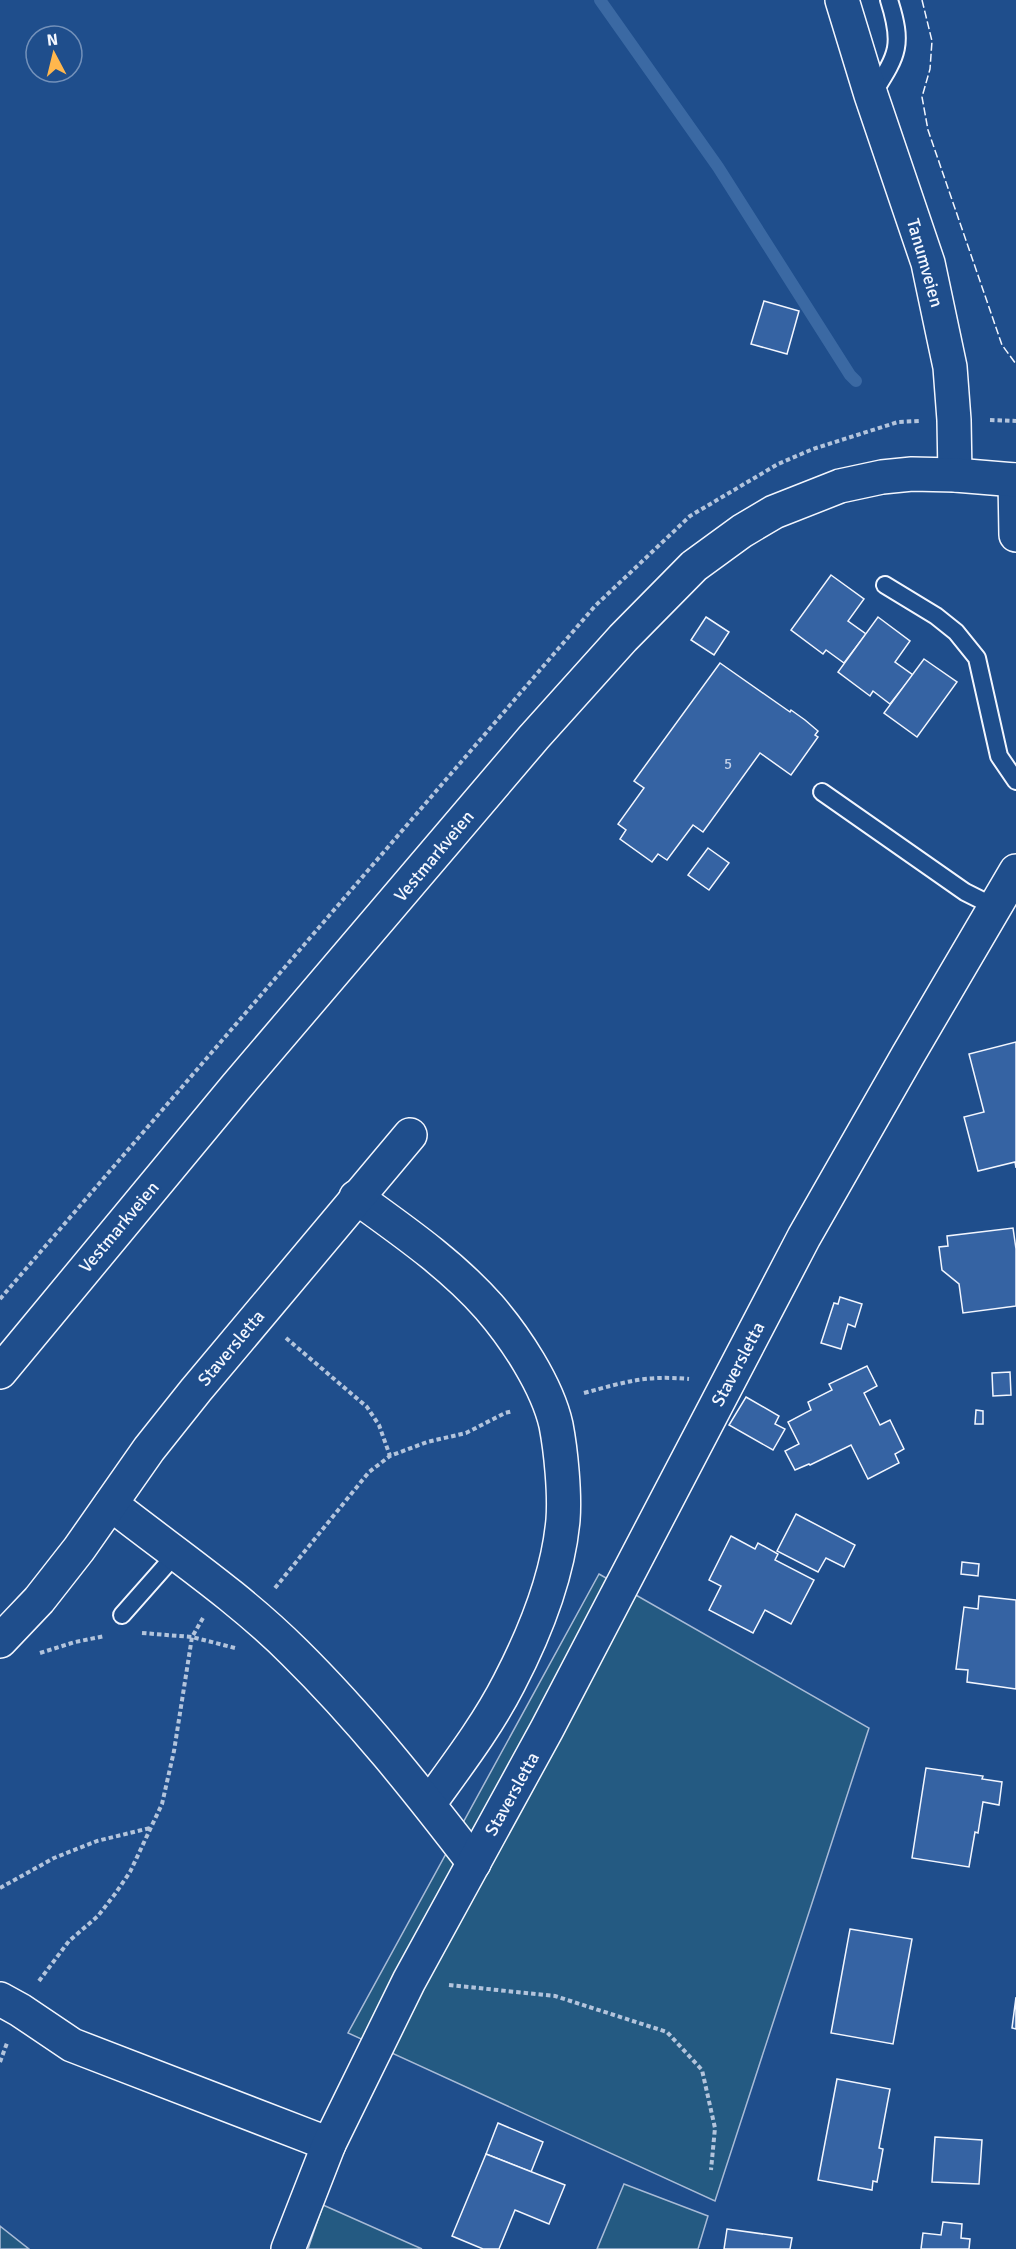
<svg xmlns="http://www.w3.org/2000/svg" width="1016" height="2249" viewBox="0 0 1016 2249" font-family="Signika,sans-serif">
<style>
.green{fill:#245a82;stroke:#a8bbd7;stroke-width:1.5}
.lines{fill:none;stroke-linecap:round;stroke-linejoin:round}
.stream{stroke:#3b69a3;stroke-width:12}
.building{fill:#3563a3;stroke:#f2f6ff;stroke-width:1.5}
.lane-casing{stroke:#f2f6ff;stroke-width:20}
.street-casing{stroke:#f2f6ff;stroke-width:36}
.secondary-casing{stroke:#f2f6ff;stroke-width:36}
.path{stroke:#b3c4dc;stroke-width:4;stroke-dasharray:4.5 3;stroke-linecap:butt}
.lane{stroke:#1f4e8c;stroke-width:16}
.street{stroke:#1f4e8c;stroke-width:33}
.secondary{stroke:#1f4e8c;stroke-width:33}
.fence{stroke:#f2f6ff;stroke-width:1.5;stroke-dasharray:8 3;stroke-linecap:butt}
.labels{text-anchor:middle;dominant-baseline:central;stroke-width:4.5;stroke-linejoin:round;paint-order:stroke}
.number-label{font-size:15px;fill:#c3d1e8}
.street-label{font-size:18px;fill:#f2f6ff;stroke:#1f4e8c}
</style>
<rect width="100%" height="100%" fill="#1f4e8c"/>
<g class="green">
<polygon points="599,1574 869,1728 715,2201 348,2033"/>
<polygon points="624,2184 708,2216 698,2249 597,2249"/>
<polygon points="323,2205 422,2249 308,2249"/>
<polygon points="0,2226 29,2249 0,2249"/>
</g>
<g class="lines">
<polyline class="stream" points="600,0 718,167 850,375 856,381"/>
</g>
<g class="building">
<polygon points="764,301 799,311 787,354 751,344"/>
<polygon points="831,575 864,599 848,621 866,634 844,663 826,650 823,654 791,630"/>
<polygon points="706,617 729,632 714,655 691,640"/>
<polygon points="878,617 910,641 895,662 913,675 890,704 873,691 870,696 838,672"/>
<polygon points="924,659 957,682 917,737 884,713"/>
<polygon points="720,663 790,712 791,710 805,720 818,731 815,735 818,737 791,775 760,753 703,832 693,825 667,860 658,854 652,862 620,839 626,830 618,824 644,788 634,781"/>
<polygon points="708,848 729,863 709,890 688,875"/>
<polygon points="1016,1042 1016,1168 1015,1162 978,1171 964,1117 984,1112 969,1054"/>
<polygon points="1013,1228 1016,1249 1016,1306 963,1313 959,1284 942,1270 939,1247 948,1246 947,1236"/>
<polygon points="840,1297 862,1304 855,1327 848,1324 841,1349 821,1343 834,1303 838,1304"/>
<polygon points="867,1366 877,1386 864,1393 880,1425 890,1420 904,1449 895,1454 899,1463 868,1479 851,1445 810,1465 809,1464 795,1470 785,1451 799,1444 788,1422 811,1410 808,1402 832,1390 829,1384"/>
<polygon points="1010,1372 1011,1395 993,1396 992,1373"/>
<polygon points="746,1397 779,1416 775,1424 785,1429 773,1450 729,1425"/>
<polygon points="976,1410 983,1411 983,1424 975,1424"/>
<polygon points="796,1514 855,1545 844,1567 826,1558 818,1572 777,1551"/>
<polygon points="731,1536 755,1549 758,1543 778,1554 775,1560 814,1580 791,1624 765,1610 753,1633 709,1610 721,1586 709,1580"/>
<polygon points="962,1562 979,1564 978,1576 961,1574"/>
<polygon points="979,1596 1016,1600 1016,1689 967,1682 968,1670 956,1669 964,1607 978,1609"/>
<polygon points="926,1768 983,1776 982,1779 1002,1782 999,1805 983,1802 978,1833 975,1832 969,1867 912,1858"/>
<polygon points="850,1929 912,1939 893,2044 831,2033"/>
<polygon points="1016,1997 1016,2029 1012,2028"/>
<polygon points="837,2079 890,2089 879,2148 883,2149 877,2182 873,2181 872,2190 818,2180"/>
<polygon points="498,2123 543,2142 531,2172 486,2154"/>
<polygon points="935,2137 982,2140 979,2184 932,2182"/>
<polygon points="486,2154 565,2185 549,2224 515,2210 499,2249 483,2249 452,2236"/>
<polygon points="943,2222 962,2224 961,2238 970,2239 969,2249 921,2249 923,2233 941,2235"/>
<polygon points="727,2229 792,2238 790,2249 724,2249"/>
</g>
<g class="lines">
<defs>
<g id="lane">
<path d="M 872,95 C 897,55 904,47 889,0"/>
<polyline points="885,585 936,616 956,632 977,658 999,756 1016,781"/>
<polyline points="822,792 965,892 995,907"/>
<polyline points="122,1615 175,1555"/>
</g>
<g id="street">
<polyline points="842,0 871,95 928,263 950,367 954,420 955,475"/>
<polyline points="1015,480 1016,535"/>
<path d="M 356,1197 C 403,1231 451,1264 489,1307 C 515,1337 547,1385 556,1425 C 561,1451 565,1493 563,1520 C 558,1576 535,1633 509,1683 C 487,1726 457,1765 429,1804"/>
<path d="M 111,1504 C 172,1552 239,1597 294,1652 C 360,1717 418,1790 474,1863"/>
<polyline points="0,1641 39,1600 79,1549 149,1449 196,1390 410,1135"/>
<polyline points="0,1999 20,2010 72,2045 329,2144"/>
<polyline points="288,2249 329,2144 409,1981 547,1729 804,1237 908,1055 1016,871"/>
</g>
<polyline id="secondary" points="0,1372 236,1087 534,737 623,638 694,566 742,531 774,512 840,486 882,477 912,474 955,475 1016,480"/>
</defs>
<use href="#lane" class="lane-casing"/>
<use href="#street" class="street-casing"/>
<use href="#secondary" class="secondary-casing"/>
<g class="path">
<polyline points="990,420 1016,421"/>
<polyline points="0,1299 595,606 690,516 778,464 813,449 898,422 919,421"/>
<polyline points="286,1338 367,1407 379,1425 390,1456"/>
<path d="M 584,1393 C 626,1382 644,1375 689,1379"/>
<polyline points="275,1588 369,1472 390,1456 427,1442 466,1433 505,1413 513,1411"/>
<polyline points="142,1633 192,1637 235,1648"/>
<polyline points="40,1653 75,1642 105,1636"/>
<polyline points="0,1888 54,1858 97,1841 150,1828"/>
<polyline points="39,1981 69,1941 98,1916 115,1894 130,1872 162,1804 174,1751 192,1637 203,1618"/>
<polyline points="449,1985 555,1996 667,2032 702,2070 715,2128 711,2170"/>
<polyline points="0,2062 7,2043"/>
</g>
<use href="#lane" class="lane"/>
<use href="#street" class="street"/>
<use href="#secondary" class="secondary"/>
<polyline class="fence" points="922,0 932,41 930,69 922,97 928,130 1002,345 1016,364"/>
</g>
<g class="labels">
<g class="number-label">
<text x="728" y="764">5</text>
</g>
<g class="street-label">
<text transform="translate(925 263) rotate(74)">Tanumveien</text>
<text transform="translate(434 856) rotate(-50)">Vestmarkveien</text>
<text transform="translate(119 1227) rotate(-50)">Vestmarkveien</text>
<text transform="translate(231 1348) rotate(-50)">Staversletta</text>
<text transform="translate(738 1364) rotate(-62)">Staversletta</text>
<text transform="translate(512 1794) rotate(-61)">Staversletta</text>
</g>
</g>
<g transform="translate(54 54) rotate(353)"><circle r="28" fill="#1f4e8c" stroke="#7391ba" stroke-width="1.5"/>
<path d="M0-4.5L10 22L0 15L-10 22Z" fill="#ffb74d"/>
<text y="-9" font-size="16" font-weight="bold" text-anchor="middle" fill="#f2f6ff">N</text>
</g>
</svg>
